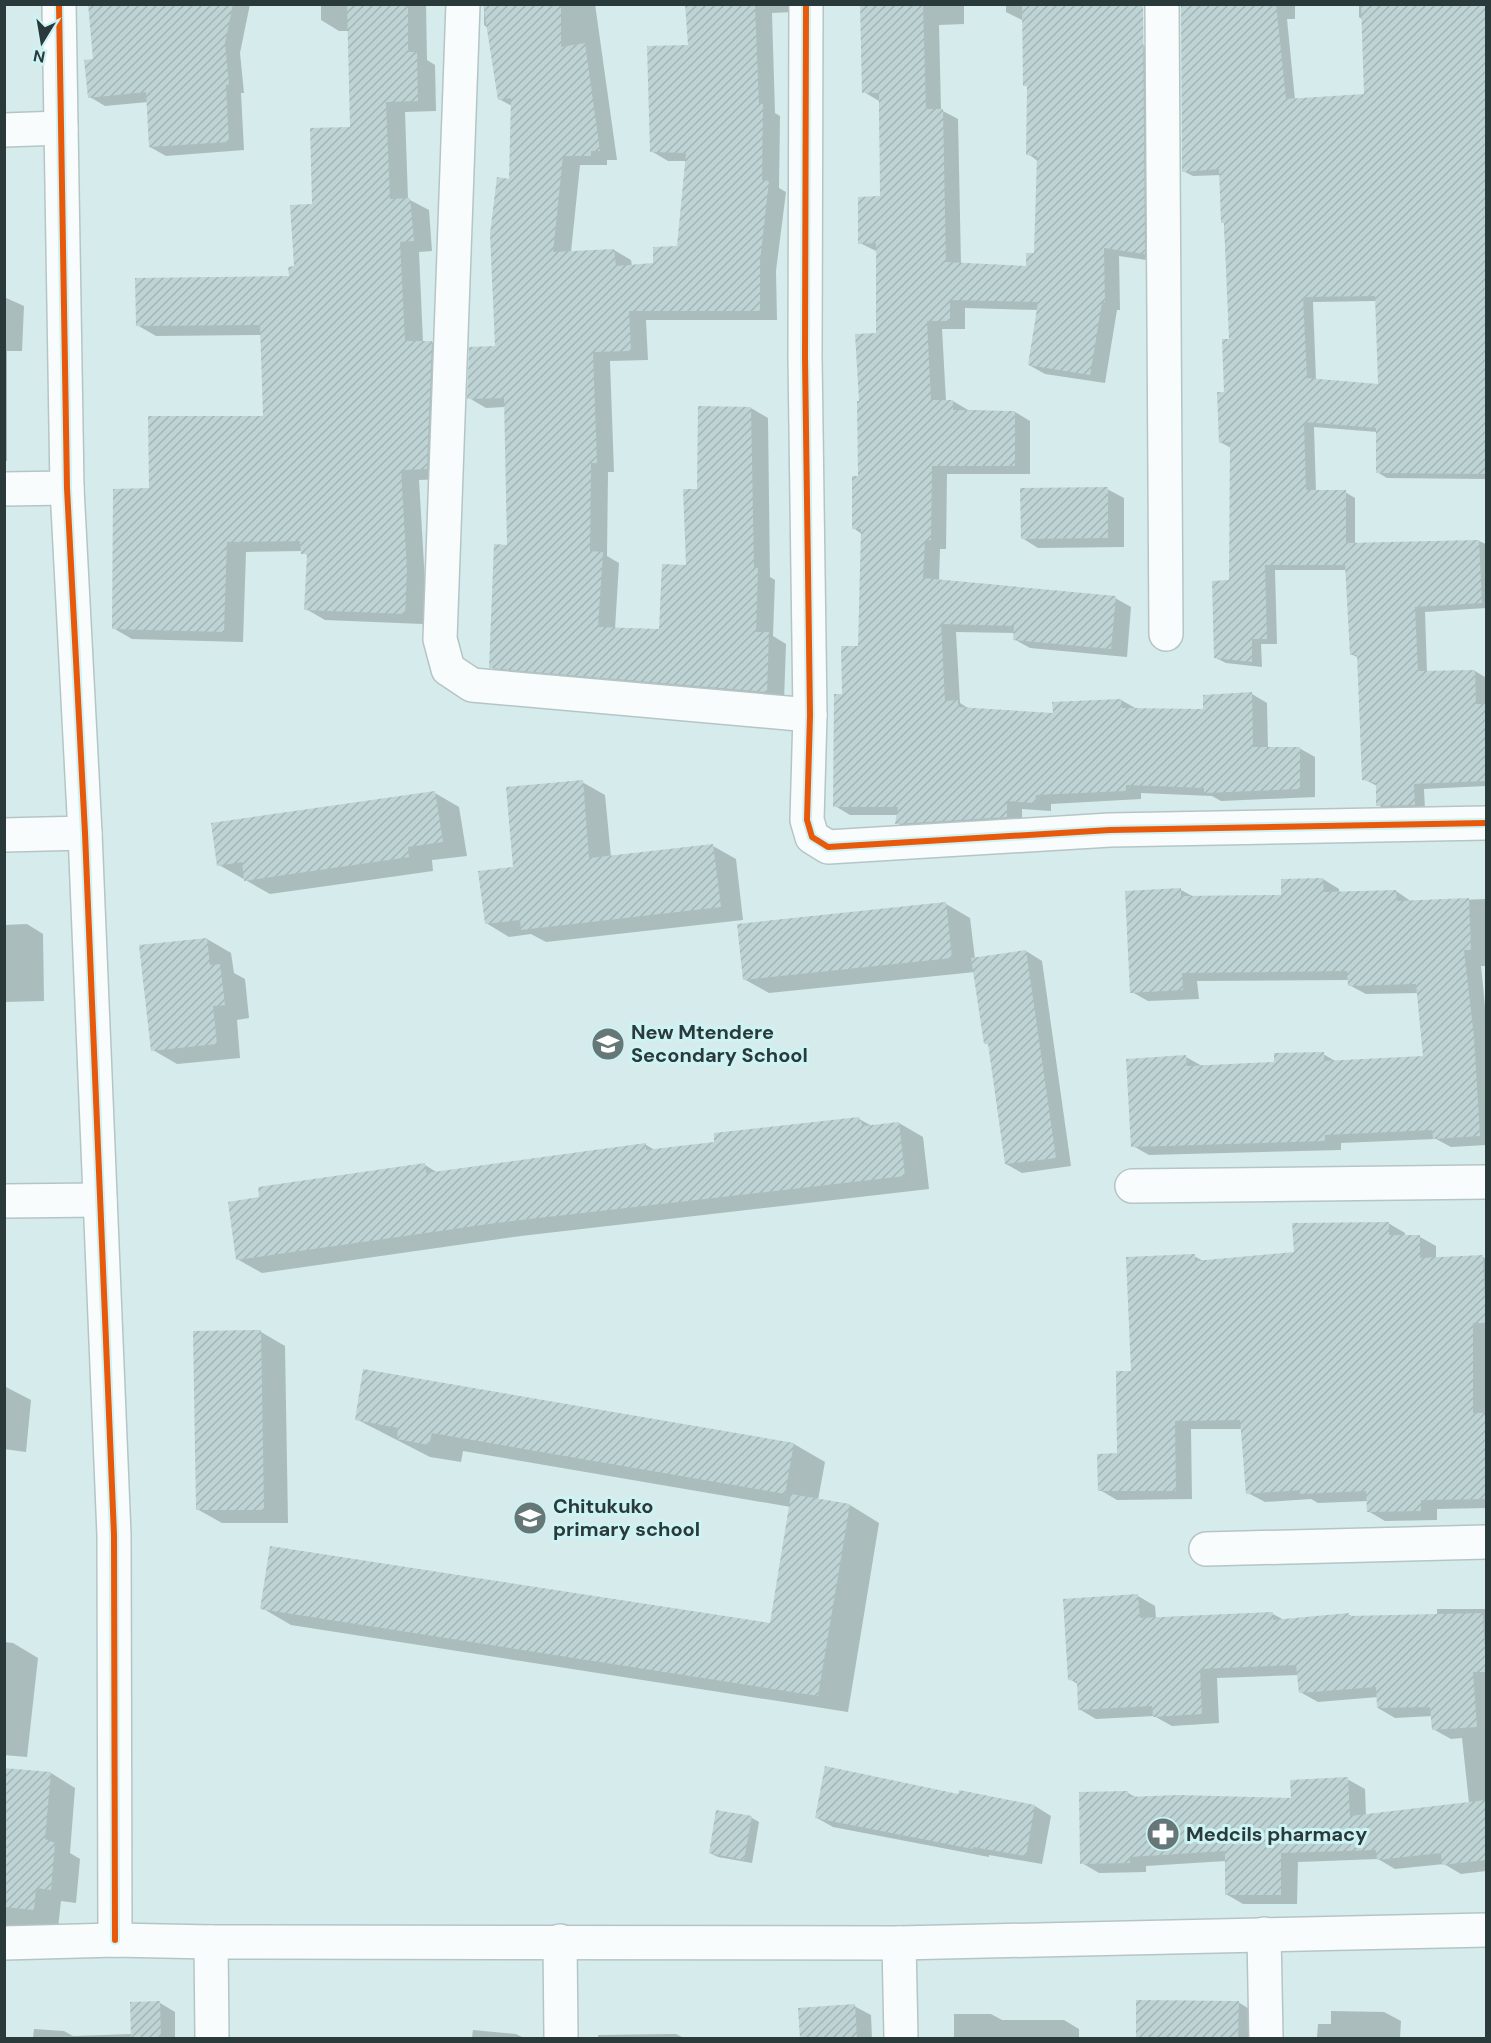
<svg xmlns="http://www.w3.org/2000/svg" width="1491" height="2043" viewBox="0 0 1491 2043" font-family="'DM Sans',sans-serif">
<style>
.shadow{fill:#0003;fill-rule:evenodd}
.building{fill:url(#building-hatch);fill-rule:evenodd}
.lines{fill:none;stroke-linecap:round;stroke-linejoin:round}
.minor-casing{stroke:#b5c5c6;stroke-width:36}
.minor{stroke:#f9fcfc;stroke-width:33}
.cycleway-casing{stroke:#cdf3f5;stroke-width:10}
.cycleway{stroke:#e8590c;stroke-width:6}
.labels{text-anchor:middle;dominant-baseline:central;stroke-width:6;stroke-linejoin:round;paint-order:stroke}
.poi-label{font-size:20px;font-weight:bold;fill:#2a393a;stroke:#cdf3f5;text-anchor:start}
</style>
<defs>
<pattern id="building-hatch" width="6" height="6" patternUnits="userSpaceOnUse" patternTransform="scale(1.5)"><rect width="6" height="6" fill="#bed3d4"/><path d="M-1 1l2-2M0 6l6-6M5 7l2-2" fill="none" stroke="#a3b6b7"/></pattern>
</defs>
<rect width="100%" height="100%" fill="#d6ebec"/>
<g class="shadow">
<polygon points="90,4 250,4 240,53 244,93 241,93 244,150 166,156 150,147 148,102 105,106 90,97 95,61"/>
<polygon points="321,4 426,4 427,60 435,65 436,111 405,112 408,199 429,210 432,251 419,252 423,342 432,342 450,353 446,479 419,480 425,582 423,624 325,620 306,609 308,556 302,551 246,552 243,642 132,639 113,628 150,490 264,418 262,335 156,336 137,325 290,277 296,268 314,205 351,129 349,31 339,31 321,20"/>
<polygon points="484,4 595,4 617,160 607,160 607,165 580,165 571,252 614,250 631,260 632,266 655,264 678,247 687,161 668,161 651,151 689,46 687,4 792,4 792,12 772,13 775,113 780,116 779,188 786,192 776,271 777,320 646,320 648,360 610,361 614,472 608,472 607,556 619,563 615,629 661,630 688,566 699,490 751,408 768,418 770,577 775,580 773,636 786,644 784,701 508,677 491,667 509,547 505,407 486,408 469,398 496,347 510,180 512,106 499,99 488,28 484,25"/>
<polygon points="868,4 964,4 964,24 939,25 941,110 958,119 961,265 1028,268 1035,255 1038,161 1028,154 1028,87 1025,85 1024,21 1006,12 1006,4 1117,4 1143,45 1159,54 1160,262 1119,256 1120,310 1117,310 1105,383 1045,374 1029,365 1038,310 965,308 965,329 942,329 946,401 953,401 968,410 1015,412 1030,421 1030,474 947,474 946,549 940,549 939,581 1115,598 1131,607 1127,657 1030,648 1014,639 1015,633 956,632 960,703 971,710 1054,715 1121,700 1137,709 1205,711 1252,694 1267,703 1268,749 1299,748 1315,757 1315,797 1221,801 1212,796 1141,793 1141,799 1051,804 1051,811 1022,809 1022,826 912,832 897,823 898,815 850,815 835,806 843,696 859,647 862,534 853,528 859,478 861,403 878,334 878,252 860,243 881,198 879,101 864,92"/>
<path d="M 1192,4 L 1295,4 L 1295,19 L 1287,19 L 1295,100 L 1366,95 L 1363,20 L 1359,17 L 1359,4 L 1486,4 L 1486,479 L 1387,478 L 1377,472 L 1378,432 L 1314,427 L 1316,492 L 1345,492 L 1355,498 L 1355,545 L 1479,541 L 1486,544 L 1486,608 L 1425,612 L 1427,673 L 1475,671 L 1485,677 L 1486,786 L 1424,789 L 1425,810 L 1388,811 L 1378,805 L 1377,786 L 1364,779 L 1359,658 L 1351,654 L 1347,570 L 1275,570 L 1277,644 L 1261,644 L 1262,667 L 1226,663 L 1216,658 L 1231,582 L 1231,448 L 1220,442 L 1231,340 L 1221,175 L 1193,176 L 1183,171 ZM 1376,301 L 1380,386 L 1316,380 L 1313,302 Z"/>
<polygon points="4,297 24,306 22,351 7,351 7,461 4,461"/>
<polygon points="1107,489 1124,498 1124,547 1038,548 1022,538"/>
<polygon points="582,782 605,795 611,857 713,846 736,859 743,920 546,942 531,934 509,937 486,923 515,868"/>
<polygon points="435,793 459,807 467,856 432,860 433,871 270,894 219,865"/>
<polygon points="1485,866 1486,866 1486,896"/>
<polygon points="1323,879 1339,889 1339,893 1396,891 1412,902 1486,899 1486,966 1481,966 1486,1016 1486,1145 1451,1147 1436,1139 1341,1143 1341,1150 1149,1155 1133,1146 1186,1057 1202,1066 1275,1063 1323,1054 1337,1062 1425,1058 1418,993 1366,994 1349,985 1349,980 1197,981 1199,999 1148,1001 1132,992 1181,890 1194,897 1283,896"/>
<polygon points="946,904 970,918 975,959 1026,951 1042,961 1071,1166 1022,1173 1006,1164 990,1046 986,1043 975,972 769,993 744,979"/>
<polygon points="27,924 43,934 44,1001 4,1002 4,925"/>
<polygon points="207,939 231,953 234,973 245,979 249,1018 237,1020 240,1058 177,1064 153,1050"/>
<polygon points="859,1119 872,1126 899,1123 923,1137 929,1189 521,1236 262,1273 237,1259 261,1198 425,1165 438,1173 646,1145 655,1150 716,1144"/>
<polygon points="1388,1223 1405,1233 1405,1237 1420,1237 1436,1246 1436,1259 1482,1256 1486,1259 1486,1508 1437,1509 1437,1520 1385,1521 1368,1511 1368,1501 1318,1503 1311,1499 1265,1502 1248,1493 1243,1429 1191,1429 1192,1499 1117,1500 1100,1490 1119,1454 1133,1372 1194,1256 1205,1262 1296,1254"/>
<polygon points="261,1332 285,1346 288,1523 222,1523 197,1509"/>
<polygon points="4,1386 31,1400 26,1452 4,1449"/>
<polygon points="356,1419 794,1444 825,1462 818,1500 850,1505 879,1523 848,1712 291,1625 262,1608 771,1625 791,1507 463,1451 461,1462 430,1457"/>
<polygon points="1138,1596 1155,1606 1156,1619 1273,1614 1284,1620 1349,1615 1354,1617 1437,1615 1437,1609 1486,1609 1486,1871 1461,1874 1444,1864 1395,1869 1378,1859 1298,1862 1297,1904 1243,1904 1226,1894 1226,1861 1146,1866 1146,1872 1099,1873 1082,1863 1128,1793 1137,1798 1292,1799 1347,1779 1365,1789 1366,1816 1469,1803 1462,1738 1451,1739 1433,1729 1433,1716 1395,1718 1378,1708 1378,1697 1318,1702 1300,1692 1299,1675 1217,1678 1219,1723 1172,1726 1154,1716 1096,1719 1079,1709 1079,1685 1070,1679"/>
<polygon points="4,1642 13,1643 38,1658 27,1757 4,1755"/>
<polygon points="51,1773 75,1788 70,1853 80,1859 76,1903 61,1901 57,1937 4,1937 4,1815"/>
<polygon points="960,1792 1035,1806 1051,1816 1042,1864 989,1855 989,1857 833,1827 817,1818 959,1796"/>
<polygon points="718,1812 752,1818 759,1822 752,1863 718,1857 710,1853"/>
<polygon points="1137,2002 1238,2002 1254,2012 1254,2038 1137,2038"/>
<polygon points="160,2003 175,2012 175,2038 33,2038 34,2029 64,2031 73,2036 132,2034"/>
<polygon points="854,2006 871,2015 872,2038 801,2038 799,2009"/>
<polygon points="1331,2011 1384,2012 1401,2021 1400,2038 1317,2038 1318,2024 1331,2024"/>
<polygon points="954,2014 991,2014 1002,2020 1064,2020 1079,2029 1079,2038 954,2038"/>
<polygon points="473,2030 516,2034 524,2038 472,2038"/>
<polygon points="676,2034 684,2038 598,2038 598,2035"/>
</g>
<g class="building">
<polygon points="88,4 233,4 225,43 229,84 226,85 229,142 149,147 146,92 88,98 84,60 93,59"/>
<polygon points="347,4 408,4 408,52 417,52 418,101 386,102 390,199 410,198 414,241 400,242 405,341 432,341 427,469 401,470 407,571 405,614 304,610 307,554 301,554 300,541 227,542 224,632 112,629 113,489 149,488 148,416 263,416 260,325 136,326 135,278 289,276 288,267 294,266 290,205 312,204 310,128 350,127"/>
<polygon points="483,4 561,4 561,47 585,43 600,151 591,151 591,156 563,156 553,252 614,249 616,266 653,263 653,247 677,246 686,153 650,152 647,46 688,45 685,4 755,4 759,104 763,104 762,180 769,181 760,261 760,311 629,311 631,351 593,352 597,463 591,463 590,551 603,552 598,627 659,629 662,564 686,565 683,489 697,489 698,406 751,407 754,568 758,568 756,632 769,632 767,692 489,668 494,544 507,545 504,398 467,399 469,347 495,346 490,234 497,177 509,179 511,98 498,100"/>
<polygon points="860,4 923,4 926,109 943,109 946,262 1026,266 1026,253 1034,253 1037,156 1026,155 1027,86 1023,86 1022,4 1143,4 1145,254 1104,248 1105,302 1102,302 1090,375 1028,365 1038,302 950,300 950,321 927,321 931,400 953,400 953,410 1015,411 1015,466 932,466 931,540 925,541 923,578 1116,596 1111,649 1013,640 1014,626 941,624 945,701 958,700 958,707 1053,713 1052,702 1121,699 1122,708 1203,709 1203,695 1252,692 1253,747 1300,747 1300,789 1204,793 1204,788 1126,785 1126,791 1036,795 1035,803 1007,801 1007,817 895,824 898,807 833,807 834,694 842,694 841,646 858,646 861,529 852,529 852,476 858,476 857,401 859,401 855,334 876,333 876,243 858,244 858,197 880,196 879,93 862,93"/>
<path d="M 1181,4 L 1276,4 L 1286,99 L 1364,94 L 1361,4 L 1486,4 L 1486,474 L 1376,473 L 1376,428 L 1304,422 L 1306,490 L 1346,490 L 1346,543 L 1479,540 L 1482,603 L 1415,607 L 1418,671 L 1475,670 L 1476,704 L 1486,704 L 1486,781 L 1414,784 L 1415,805 L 1376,806 L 1376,783 L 1362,780 L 1357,655 L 1350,655 L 1345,565 L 1265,565 L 1267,639 L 1252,639 L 1252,662 L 1214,658 L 1212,581 L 1229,580 L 1230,442 L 1219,443 L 1217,392 L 1224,392 L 1222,339 L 1229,339 L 1224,223 L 1221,223 L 1219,169 L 1182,172 ZM 1375,296 L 1378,384 L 1307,378 L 1303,297 Z"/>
<polygon points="1108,487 1108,538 1021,539 1020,488"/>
<polygon points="583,780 589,858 713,844 721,907 521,930 520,920 485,924 478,871 513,867 506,787"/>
<polygon points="435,791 443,842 408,847 409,857 244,881 242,862 217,866 211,823"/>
<polygon points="1323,878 1324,892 1396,890 1397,901 1469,898 1471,950 1464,950 1474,1037 1480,1136 1433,1139 1432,1130 1325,1135 1325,1141 1131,1147 1126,1059 1186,1055 1187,1066 1274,1062 1274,1053 1324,1052 1324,1061 1423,1056 1416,984 1348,986 1347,971 1182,973 1183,990 1130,993 1125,891 1181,888 1181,896 1281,895 1281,879"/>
<polygon points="946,902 952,958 743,980 737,924"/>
<polygon points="207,938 210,965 220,964 225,1005 213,1006 217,1044 151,1051 139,945"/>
<polygon points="1026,950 1056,1158 1005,1164 988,1044 984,1044 971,958"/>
<polygon points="859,1117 863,1126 899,1122 905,1176 496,1223 236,1260 228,1202 259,1197 258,1187 425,1163 426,1173 646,1143 646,1150 714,1142 714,1133"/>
<polygon points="1389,1222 1389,1235 1420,1235 1420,1258 1483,1255 1486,1323 1473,1323 1473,1413 1486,1413 1486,1499 1421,1500 1421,1511 1367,1512 1366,1491 1300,1494 1300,1490 1246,1494 1240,1420 1175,1421 1176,1491 1098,1491 1097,1454 1117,1453 1116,1371 1131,1371 1126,1257 1195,1254 1195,1261 1294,1252 1292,1223"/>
<polygon points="261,1330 264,1510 196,1510 193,1331"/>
<polygon points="363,1369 794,1443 785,1494 432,1433 429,1445 397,1439 398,1428 355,1420"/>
<polygon points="791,1494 850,1504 818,1696 260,1609 270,1546 770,1623"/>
<polygon points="1138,1594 1140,1618 1273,1612 1273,1620 1349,1613 1349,1616 1483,1613 1486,1672 1473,1672 1477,1727 1432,1730 1430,1707 1377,1708 1376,1687 1299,1693 1296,1665 1200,1669 1202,1714 1153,1717 1152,1706 1078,1710 1077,1681 1068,1680 1063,1599"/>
<polygon points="825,1766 958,1794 959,1790 1035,1805 1026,1856 973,1847 973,1849 815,1818"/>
<polygon points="4,1768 51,1772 45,1839 55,1843 51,1890 36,1888 34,1910 4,1907"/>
<polygon points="1348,1777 1350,1816 1486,1800 1486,1860 1442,1865 1441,1853 1377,1860 1376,1850 1281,1853 1281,1895 1225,1895 1225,1851 1130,1857 1130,1863 1080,1864 1079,1792 1128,1791 1128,1797 1178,1795 1291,1798 1290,1780"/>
<polygon points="716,1810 752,1816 744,1860 709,1853"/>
<polygon points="1136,2000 1239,2001 1238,2038 1136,2038"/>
<polygon points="160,2001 161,2038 131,2038 130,2002"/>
<polygon points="855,2004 857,2038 800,2038 798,2008"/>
</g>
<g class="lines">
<defs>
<g id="minor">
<polyline points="59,4 67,488 85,833 114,1535 115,1940"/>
<polyline points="463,4 440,639 448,669 472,685 810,715"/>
<polyline points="806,4 805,357 810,715 807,820 812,837 828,847 1110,830 1486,823"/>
<polyline points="1162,4 1166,634"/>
<polyline points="4,130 61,128"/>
<polyline points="4,489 67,488"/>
<polyline points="4,835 85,833"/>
<polyline points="1132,1186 1486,1182"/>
<polyline points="4,1201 100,1200"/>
<polyline points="1206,1549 1486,1542"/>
<polyline points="1264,1934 1266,2038"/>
<polyline points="560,1941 561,2038"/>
<polyline points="211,1942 212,2038"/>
<polyline points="4,1943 115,1940 211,1942 899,1943 1486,1930"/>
<polyline points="899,1943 901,2038"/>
</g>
</defs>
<use href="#minor" class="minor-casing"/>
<use href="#minor" class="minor"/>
<defs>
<g id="cycleway">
<polyline points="59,4 67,488 85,833 114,1535 115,1940"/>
<polyline points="806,4 805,357 810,715 807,820 812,837 828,847 1110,830 1486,823"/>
</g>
</defs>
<use href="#cycleway" class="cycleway-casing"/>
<use href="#cycleway" class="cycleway"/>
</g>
<defs>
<symbol id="school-disc" viewBox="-11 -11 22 22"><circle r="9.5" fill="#667778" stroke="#cdf3f5"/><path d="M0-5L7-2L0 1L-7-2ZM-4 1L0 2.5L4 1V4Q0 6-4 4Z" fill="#fff"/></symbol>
<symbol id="pharmacy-disc" viewBox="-11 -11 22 22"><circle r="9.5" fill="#667778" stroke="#cdf3f5"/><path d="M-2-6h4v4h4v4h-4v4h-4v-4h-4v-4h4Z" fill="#fff"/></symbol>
</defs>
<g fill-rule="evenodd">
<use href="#school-disc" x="589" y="1025" width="38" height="38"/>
<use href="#school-disc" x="511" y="1499" width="38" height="38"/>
<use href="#pharmacy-disc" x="1144" y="1815" width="38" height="38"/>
</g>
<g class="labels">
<g class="poi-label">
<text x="631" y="1032">New Mtendere<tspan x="631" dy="23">Secondary School</tspan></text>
<text x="553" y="1506">Chitukuko<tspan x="553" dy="23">primary school</tspan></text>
<text x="1186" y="1834">Medcils pharmacy</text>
</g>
</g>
<rect width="1491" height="2043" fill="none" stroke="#2a393a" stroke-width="12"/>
<g transform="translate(42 42) rotate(191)" stroke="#cdf3f5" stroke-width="4.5" paint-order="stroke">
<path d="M0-4.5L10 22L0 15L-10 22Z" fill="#2a393a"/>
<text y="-9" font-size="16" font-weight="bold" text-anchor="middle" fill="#2a393a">N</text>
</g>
</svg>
